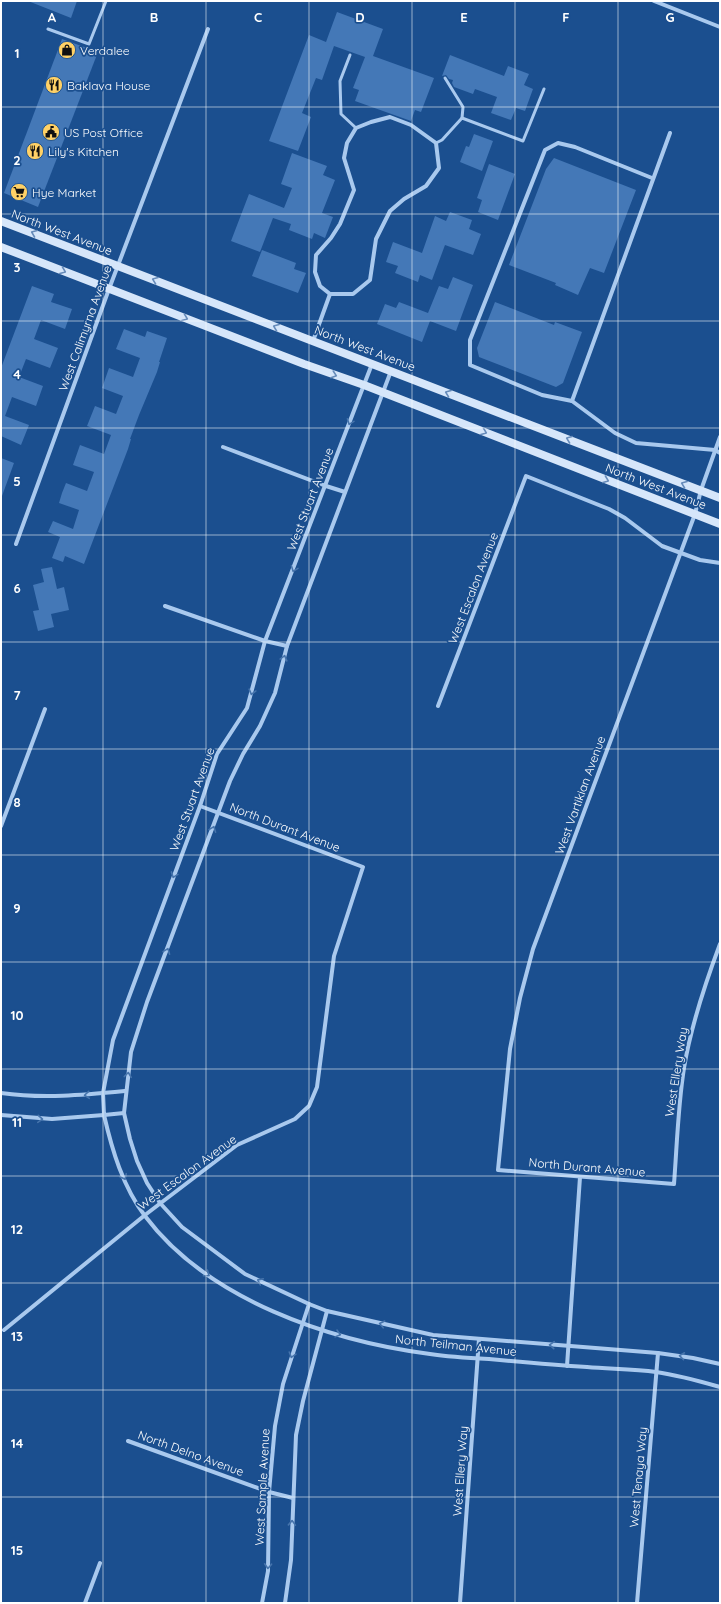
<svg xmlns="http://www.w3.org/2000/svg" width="721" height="1604" viewBox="0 0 721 1604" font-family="Quicksand,sans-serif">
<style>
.building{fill:#4478b7}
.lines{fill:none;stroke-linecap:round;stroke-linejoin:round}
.lane{stroke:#a9c9ee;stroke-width:3}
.street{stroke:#a9c9ee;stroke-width:4}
.secondary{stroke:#d6e6fa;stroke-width:8}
.oneway{stroke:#668bba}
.oneway2{stroke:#4674ac}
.grid{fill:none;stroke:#fff;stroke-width:1;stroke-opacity:0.55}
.labels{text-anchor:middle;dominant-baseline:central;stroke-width:3.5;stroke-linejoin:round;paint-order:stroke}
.poi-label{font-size:12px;fill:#fff;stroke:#1b4f8f;text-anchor:start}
.street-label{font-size:12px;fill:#fff;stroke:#1b4f8f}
.grid-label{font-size:13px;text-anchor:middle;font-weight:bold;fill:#fff;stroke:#1b4f8f;stroke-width:3.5;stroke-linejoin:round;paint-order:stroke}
</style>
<rect width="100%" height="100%" fill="#1b4f8f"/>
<g class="building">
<polygon points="28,1 77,1 71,18"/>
<polygon points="337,12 383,29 373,56 434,78 421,112 415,110 411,121 355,101 359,90 353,88 365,57 334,46 322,80 316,78 302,113 311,117 298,151 269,141 309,35 326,42"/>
<polygon points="62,39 98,52 38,207 4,193"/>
<polygon points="450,55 504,76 508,66 529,74 524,85 533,89 525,111 516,108 511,120 491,113 497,97 475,89 473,94 454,87 452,83 453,80 449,79 446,75 442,76"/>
<polygon points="474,134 493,141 482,171 460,162 466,146 469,147"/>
<polygon points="292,153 327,166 323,175 335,180 322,213 333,217 325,238 314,233 312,239 289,230 291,224 273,218 260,252 231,241 249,194 284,208 292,188 281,184"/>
<polygon points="554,158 636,190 604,273 590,268 578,295 555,285 556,283 509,265 546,169"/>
<polygon points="489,164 515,174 498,220 478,212 482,200 477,198"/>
<polygon points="450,212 472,220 469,229 481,234 473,255 445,245 432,280 420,275 418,282 395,273 398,266 386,262 393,242 422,253 435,216 446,221"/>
<polygon points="262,250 296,263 294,269 306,273 298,293 252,276"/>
<polygon points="453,277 473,285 456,331 430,321 422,342 377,324 385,304 396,308 399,302 428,313 439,286 448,289"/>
<polygon points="32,286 54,294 51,302 72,309 65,329 41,320 34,339 58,348 50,368 26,359 19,377 43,386 36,406 12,397 5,416 29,425 21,445 1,436 1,368"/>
<polygon points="495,302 554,325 555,322 582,332 563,383 556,387 479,357 477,348"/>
<polygon points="124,329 145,337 147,331 167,338 159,362 160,362 157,372 139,415 130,439 131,439 128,449 84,564 65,556 63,562 52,558 60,537 48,532 53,521 73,529 79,510 59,503 62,493 66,483 87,491 94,472 73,465 80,445 104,454 111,435 87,426 95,406 116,414 123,396 102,388 109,368 133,377 140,358 116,349"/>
<polygon points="1,458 14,463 2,496 1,496"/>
<polygon points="52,567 57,589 64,587 69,610 51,614 54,627 38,631 33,611 39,610 33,585 44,582 41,569"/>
</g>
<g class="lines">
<g class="lane">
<polyline points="48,29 89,44 106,1"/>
<polyline points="350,55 340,81 341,114 356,128"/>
<polyline points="445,78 463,107 462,118"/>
<polyline points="436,143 442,140 462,118 523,141 544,89"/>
</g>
<g class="street">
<polyline points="654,1 720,27"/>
<polygon points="390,117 411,125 436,143 439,168 426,186 404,199 390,211 376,239 370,280 353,294 330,294 320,286 315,272 316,255 331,238 340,224 354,190 344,158 347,143 356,128 371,122"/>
<polyline points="652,178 575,147 558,143 545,150 470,340 470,365 542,395 572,401 615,433 636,443 715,450 720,453"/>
<polyline points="313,341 330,294"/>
<polyline points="391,371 287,646 275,693 260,726 243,754 230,781 147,1002 131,1052 124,1113 130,1139 137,1161 147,1183 160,1203 182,1227 245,1274 309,1304 327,1311 433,1335 658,1353 693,1358 720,1364"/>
<polyline points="572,401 670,133"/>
<path d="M 720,437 L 701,490 L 695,514 L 533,949 L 520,998 L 510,1049 L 498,1170 L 674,1184 C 677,1145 678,1106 684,1068 C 691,1025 705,984 720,944"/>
<polyline points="223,447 326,486 345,492"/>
<polyline points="16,544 109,289 208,29"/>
<polyline points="165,606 265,641 287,646"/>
<polyline points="438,706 526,476 609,509 625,518 662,546 700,560 720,563"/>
<polyline points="1,826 45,709"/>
<path d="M 1,1093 C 43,1099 84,1095 126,1091"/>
<polyline points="124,1113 104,1115 103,1093 113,1040 200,806 217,754 247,708 265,641 372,364"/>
<path d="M 1,1115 L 52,1119 L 104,1115 C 112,1150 123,1187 145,1216 C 208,1300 330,1341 430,1354 C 450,1357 469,1358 489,1359 C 521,1362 554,1365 587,1367 C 610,1369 633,1369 656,1372 C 677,1375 699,1381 720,1387"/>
<polyline points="4,1330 145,1215 237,1145 295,1119 309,1106 317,1087 334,956 363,867 200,806"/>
<polyline points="567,1366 580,1177"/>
<polyline points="128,1441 269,1492 293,1498"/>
<polyline points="85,1603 100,1563"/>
<polyline points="262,1603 268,1571 269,1492 275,1426 283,1384 309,1304"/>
<polyline points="285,1603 291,1560 296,1435 303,1401 327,1311"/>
<polyline points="460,1603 479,1339"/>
<polyline points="637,1603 658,1353"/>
</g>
<g class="secondary">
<polyline points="1,221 720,498"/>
<polyline points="1,247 304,364 364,385 720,524"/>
</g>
</g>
<defs><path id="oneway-chevron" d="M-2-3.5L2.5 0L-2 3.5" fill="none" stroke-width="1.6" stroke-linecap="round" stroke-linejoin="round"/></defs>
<g class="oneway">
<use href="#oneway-chevron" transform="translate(34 233) rotate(-158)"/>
<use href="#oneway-chevron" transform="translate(63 271) rotate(22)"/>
<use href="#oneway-chevron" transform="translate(155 280) rotate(-159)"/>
<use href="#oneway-chevron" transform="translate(185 318) rotate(21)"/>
<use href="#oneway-chevron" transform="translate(276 327) rotate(-159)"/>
<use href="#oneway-chevron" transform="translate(334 375) rotate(19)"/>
<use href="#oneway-chevron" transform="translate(448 393) rotate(-159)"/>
<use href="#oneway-chevron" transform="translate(484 432) rotate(21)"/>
<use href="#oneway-chevron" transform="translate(569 439) rotate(-159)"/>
<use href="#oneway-chevron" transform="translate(606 480) rotate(21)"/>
<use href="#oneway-chevron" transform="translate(684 484) rotate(-159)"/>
</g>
<g class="oneway2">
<use href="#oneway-chevron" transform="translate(350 422) rotate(111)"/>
<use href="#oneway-chevron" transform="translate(294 569) rotate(111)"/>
<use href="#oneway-chevron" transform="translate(284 658) rotate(-75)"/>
<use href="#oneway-chevron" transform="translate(252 692) rotate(105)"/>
<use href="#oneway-chevron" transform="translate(213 829) rotate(-69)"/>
<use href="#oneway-chevron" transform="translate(174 875) rotate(110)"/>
<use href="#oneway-chevron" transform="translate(167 951) rotate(-69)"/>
<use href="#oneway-chevron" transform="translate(128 1075) rotate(-83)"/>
<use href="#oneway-chevron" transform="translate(87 1095) rotate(175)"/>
<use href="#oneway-chevron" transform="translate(40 1119) rotate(4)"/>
<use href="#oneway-chevron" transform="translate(124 1177) rotate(64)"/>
<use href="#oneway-chevron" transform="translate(207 1274) rotate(35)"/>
<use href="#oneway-chevron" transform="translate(260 1281) rotate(-154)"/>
<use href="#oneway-chevron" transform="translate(382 1324) rotate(-167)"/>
<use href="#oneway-chevron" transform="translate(338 1334) rotate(15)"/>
<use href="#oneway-chevron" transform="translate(552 1345) rotate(-176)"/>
<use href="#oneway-chevron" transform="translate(292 1355) rotate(107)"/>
<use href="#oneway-chevron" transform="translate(682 1356) rotate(-172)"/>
<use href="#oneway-chevron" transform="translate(292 1523) rotate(-88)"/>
<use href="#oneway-chevron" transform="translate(268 1566) rotate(93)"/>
</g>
<path class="grid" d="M 103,1 L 103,1603M 206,1 L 206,1603M 309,1 L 309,1603M 412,1 L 412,1603M 515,1 L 515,1603M 618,1 L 618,1603M 1,107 L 720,107M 1,214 L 720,214M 1,321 L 720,321M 1,428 L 720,428M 1,535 L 720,535M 1,642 L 720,642M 1,749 L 720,749M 1,855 L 720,855M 1,962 L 720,962M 1,1069 L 720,1069M 1,1176 L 720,1176M 1,1283 L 720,1283M 1,1390 L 720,1390M 1,1497 L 720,1497"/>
<defs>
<symbol id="shop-disc" viewBox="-11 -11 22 22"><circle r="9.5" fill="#ffd166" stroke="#1b4f8f"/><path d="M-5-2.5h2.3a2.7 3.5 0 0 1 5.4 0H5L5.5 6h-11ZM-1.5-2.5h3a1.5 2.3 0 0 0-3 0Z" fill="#111"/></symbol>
<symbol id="restaurant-disc" viewBox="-11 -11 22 22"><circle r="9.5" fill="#ffd166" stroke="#1b4f8f"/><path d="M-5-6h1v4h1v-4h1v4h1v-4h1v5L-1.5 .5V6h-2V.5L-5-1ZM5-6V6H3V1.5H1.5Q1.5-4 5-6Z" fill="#111"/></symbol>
<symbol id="civic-disc" viewBox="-11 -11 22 22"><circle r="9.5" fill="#ffd166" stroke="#1b4f8f"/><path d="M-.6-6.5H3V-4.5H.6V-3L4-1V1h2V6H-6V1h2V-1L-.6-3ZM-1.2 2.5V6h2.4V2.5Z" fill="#111"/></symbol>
<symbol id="supermarket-disc" viewBox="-11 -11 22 22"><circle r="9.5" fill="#ffd166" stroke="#1b4f8f"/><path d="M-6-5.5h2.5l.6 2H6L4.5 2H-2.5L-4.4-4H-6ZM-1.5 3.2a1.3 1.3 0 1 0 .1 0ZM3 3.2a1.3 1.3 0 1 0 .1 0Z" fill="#111"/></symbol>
</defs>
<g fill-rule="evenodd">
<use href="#shop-disc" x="57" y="40" width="20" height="20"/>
<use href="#restaurant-disc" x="44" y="75" width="20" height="20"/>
<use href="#civic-disc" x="41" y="122" width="20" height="20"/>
<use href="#restaurant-disc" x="25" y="141" width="20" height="20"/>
<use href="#supermarket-disc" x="9" y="182" width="20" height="20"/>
</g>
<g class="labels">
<g class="poi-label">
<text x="80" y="50">Verdalee</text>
<text x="67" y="85">Baklava House</text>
<text x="64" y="132">US Post Office</text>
<text x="48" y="151">Lily's Kitchen</text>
<text x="32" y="192">Hye Market</text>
</g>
<g class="street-label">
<text transform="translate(62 232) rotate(21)">North West Avenue</text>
<text transform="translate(85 328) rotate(-70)">West Calimyrna Avenue</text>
<text transform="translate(365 348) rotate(21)">North West Avenue</text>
<text transform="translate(656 486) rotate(21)">North West Avenue</text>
<text transform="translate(310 499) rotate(-69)">West Stuart Avenue</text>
<text transform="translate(473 588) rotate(-69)">West Escalon Avenue</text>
<text transform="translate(580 795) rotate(-70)">West Vartikian Avenue</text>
<text transform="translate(192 799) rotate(-70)">West Stuart Avenue</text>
<text transform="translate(285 827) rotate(21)">North Durant Avenue</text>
<text transform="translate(676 1072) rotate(-81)">West Ellery Way</text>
<text transform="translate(587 1167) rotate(5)">North Durant Avenue</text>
<text transform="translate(187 1172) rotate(-36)">West Escalon Avenue</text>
<text transform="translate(456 1345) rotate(6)">North Teilman Avenue</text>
<text transform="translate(191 1453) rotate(20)">North Delno Avenue</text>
<text transform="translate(460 1471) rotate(-86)">West Ellery Way</text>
<text transform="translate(638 1477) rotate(-85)">West Tenaya Way</text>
<text transform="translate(262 1487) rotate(-87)">West Sample Avenue</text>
</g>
</g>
<g class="grid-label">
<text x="52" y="22">A</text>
<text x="154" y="22">B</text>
<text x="258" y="22">C</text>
<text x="360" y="22">D</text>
<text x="464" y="22">E</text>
<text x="566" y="22">F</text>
<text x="670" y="22">G</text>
<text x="17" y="58">1</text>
<text x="17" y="165">2</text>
<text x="17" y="272">3</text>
<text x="17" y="379">4</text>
<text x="17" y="486">5</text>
<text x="17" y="593">6</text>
<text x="17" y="700">7</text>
<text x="17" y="807">8</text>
<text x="17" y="913">9</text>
<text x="17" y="1020">10</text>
<text x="17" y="1127">11</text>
<text x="17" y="1234">12</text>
<text x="17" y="1341">13</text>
<text x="17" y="1448">14</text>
<text x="17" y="1555">15</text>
</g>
<rect width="721" height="1604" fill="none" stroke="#ffffff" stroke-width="4"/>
</svg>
